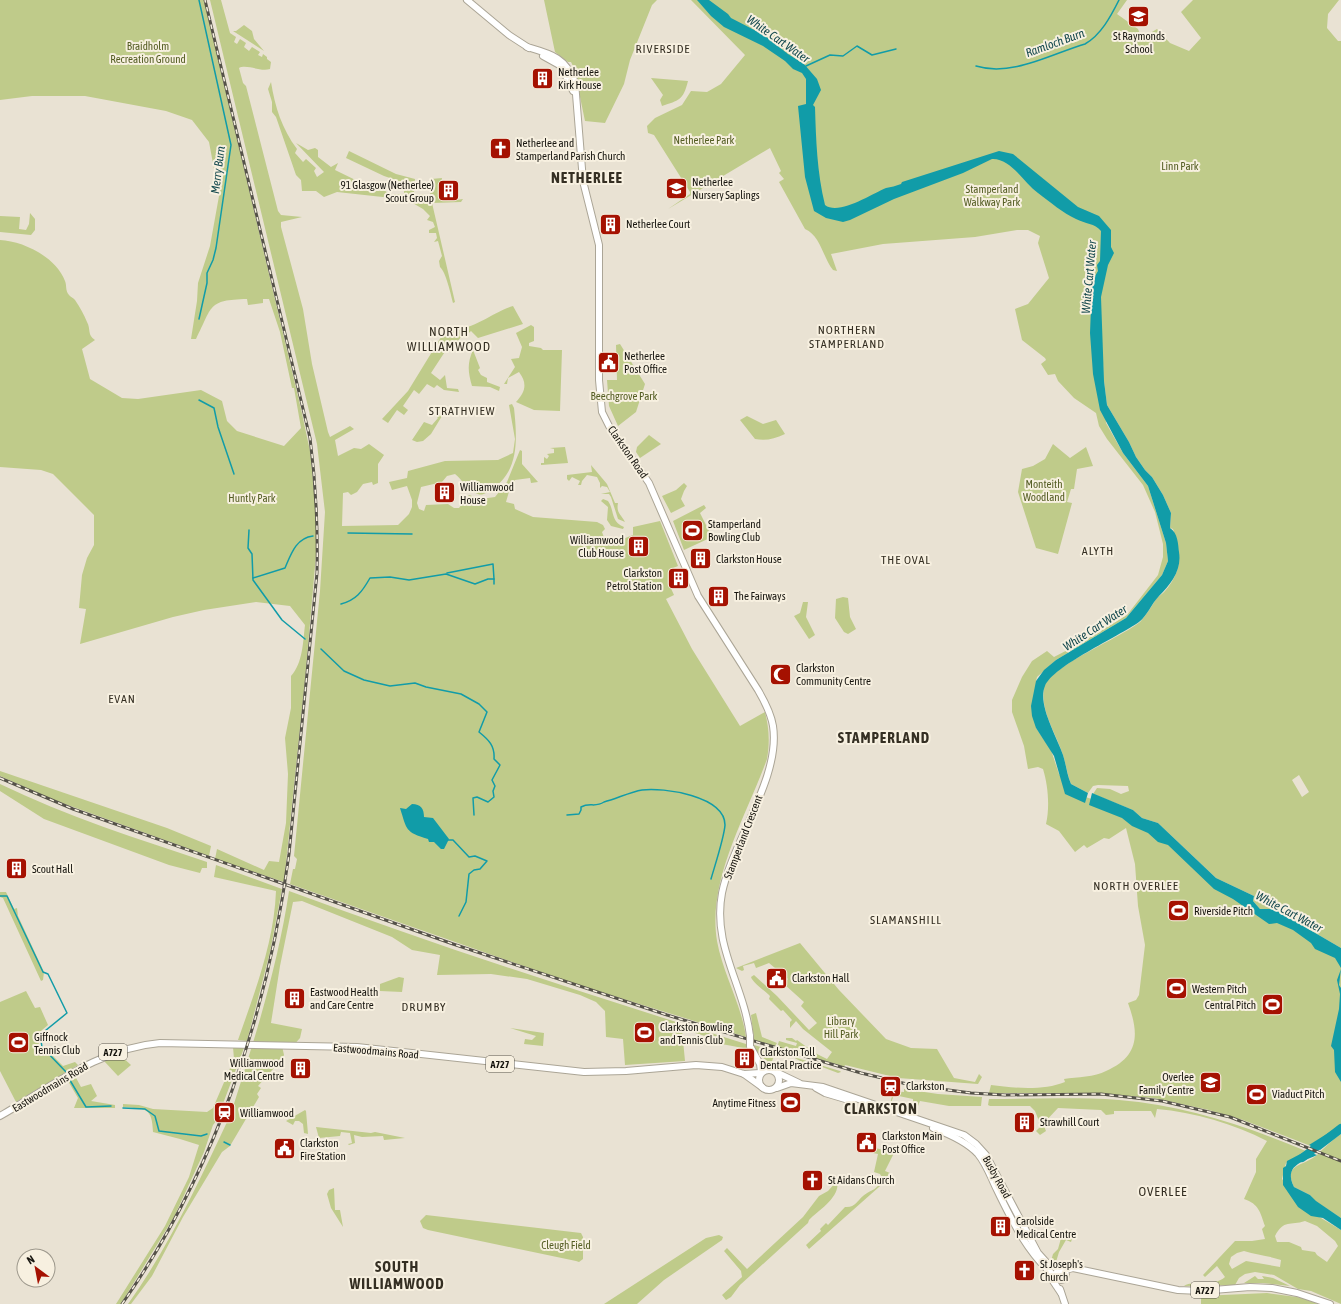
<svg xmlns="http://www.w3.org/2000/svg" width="1341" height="1304" viewBox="0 0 1341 1304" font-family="'Asap Condensed',sans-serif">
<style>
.green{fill:#bfcb8a;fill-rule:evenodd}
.water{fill:#119ca8}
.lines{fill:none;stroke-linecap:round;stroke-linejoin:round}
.stream{stroke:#119ca8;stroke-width:1.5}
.river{stroke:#119ca8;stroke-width:8}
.major-casing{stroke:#aba596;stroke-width:8}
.major{stroke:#fff;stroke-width:6}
.rail-casing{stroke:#555249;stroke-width:3}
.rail{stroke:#f7f0e0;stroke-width:1.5;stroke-dasharray:4.5;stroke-linecap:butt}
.major-bridge-casing{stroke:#aba596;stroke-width:8;stroke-linecap:butt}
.major-bridge{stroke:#fff;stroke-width:6}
.labels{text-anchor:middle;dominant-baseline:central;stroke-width:4;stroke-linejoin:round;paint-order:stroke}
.shield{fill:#f7f0e0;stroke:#5a564d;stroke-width:1}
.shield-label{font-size:10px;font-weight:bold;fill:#16140e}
.poi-label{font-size:11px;fill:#16140e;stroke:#f7f0e0;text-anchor:start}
.park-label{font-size:11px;fill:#545d23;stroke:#f7f0e0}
.street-label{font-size:11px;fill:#16140e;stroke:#f7f0e0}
.water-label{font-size:12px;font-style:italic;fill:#15494e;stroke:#f7f0e0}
.neighbourhood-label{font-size:12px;letter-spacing:1px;fill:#352f23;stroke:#f7f0e0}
.quarter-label{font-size:13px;letter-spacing:1px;fill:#352f23;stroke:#f7f0e0}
.district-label{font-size:15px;font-weight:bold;letter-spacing:1px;fill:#352f23;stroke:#f7f0e0}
</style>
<rect width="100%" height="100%" fill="#e9e2d3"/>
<g class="green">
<path d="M 0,0 L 204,0 L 301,409 L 310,451 L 318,532 L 305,680 L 284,882 L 215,859 L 217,849 L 264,870 L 269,861 L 279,862 L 286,823 L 288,774 L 285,738 L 291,708 L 291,676 C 303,663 303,641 305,625 L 290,606 L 256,602 L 204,610 L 173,617 L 80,644 L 86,609 L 79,608 L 82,575 L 87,558 L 94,545 L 94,515 L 53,474 L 41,470 L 0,467 L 0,240 C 23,241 56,257 65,281 C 67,286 65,290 69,295 C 70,297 74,298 75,300 C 80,307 84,315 87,322 C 91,329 87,335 95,340 L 82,349 L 90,379 L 122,398 L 138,399 L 201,390 L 222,401 L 227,421 L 237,431 L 284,446 L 301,428 L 294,388 L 292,388 L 280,332 L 269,299 L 263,299 L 263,303 L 248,305 L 247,299 C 207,300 213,306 196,339 L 191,339 L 197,301 L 198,283 L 210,246 L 219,196 L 209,142 L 192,120 L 166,111 L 85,96 L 32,96 L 0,100 Z"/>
<path d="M 210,0 L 221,0 L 230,33 L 236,37 L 234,42 L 237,44 L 240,39 L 246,43 L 244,47 L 249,51 L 252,47 L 260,52 L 258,55 L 262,57 L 263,54 L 267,57 L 267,59 L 271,62 L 270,69 C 260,72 247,64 239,68 L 243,83 L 246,86 L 278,211 L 281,215 L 302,217 L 281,222 L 281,227 L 303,309 L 312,364 L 328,432 L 330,437 L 350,426 L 354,429 L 335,440 L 338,456 L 354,448 L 361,449 L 369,444 L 384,455 L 378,464 L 378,483 L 373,485 L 372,482 L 363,484 L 357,492 L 351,495 L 348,492 L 343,493 L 342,526 L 398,525 L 409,514 L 412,507 L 412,500 L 407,486 L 392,490 L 389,482 L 407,478 L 408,471 L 445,461 L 498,460 L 513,453 L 515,439 L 509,405 L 512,404 L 514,408 C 517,437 520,471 492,489 C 487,492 483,496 478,494 C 467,491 463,480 455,474 L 447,476 L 442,482 L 421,487 L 417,503 L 419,509 L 424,511 L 426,505 L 448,504 L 454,508 L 459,508 L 469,495 L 481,499 L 495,497 L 507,482 L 520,450 L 522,451 L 522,464 L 538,482 L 531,483 L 530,478 L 515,480 L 515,487 L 510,488 L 506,502 L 514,504 L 515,509 L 533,517 L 597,522 L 603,525 L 605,529 L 602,532 L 606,543 L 610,544 L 633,535 L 633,527 L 660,521 L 678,566 L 668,570 L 673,579 L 668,582 L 674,595 L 666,599 L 692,649 L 740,726 L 765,712 C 769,728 770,742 767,759 C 747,815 707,880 717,941 C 723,974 741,1003 746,1037 L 578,985 L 290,884 L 293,869 L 295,869 L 297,859 L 294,856 L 320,591 L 325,512 L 317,444 Z"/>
<polygon points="544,0 657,0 652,5 630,60 624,84 605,123 585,121 574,68 571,62 568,62 555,52"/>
<path d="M 691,0 L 1127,0 L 1117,14 L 1138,29 L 1140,34 L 1145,36 L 1157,29 L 1170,43 L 1189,51 L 1201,38 L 1181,12 L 1193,0 L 1339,0 L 1328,14 L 1327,28 L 1338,41 L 1341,41 L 1341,948 L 1274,909 L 1260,909 L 1253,901 L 1254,896 L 1216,878 L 1158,823 L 1142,818 L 1133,810 L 1093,794 L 1097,788 L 1110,789 L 1121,794 L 1129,791 L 1128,786 L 1098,785 L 1093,786 L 1088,793 L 1071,784 C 1067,774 1066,764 1063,755 C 1056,733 1040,711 1044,688 C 1048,666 1122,638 1141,621 C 1146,615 1152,606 1156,599 C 1158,596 1163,594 1165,591 C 1183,570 1181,554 1173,529 L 1170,528 L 1171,513 L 1163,495 L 1152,477 L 1145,470 L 1136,457 L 1129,442 L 1107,405 L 1104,381 L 1101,327 L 1106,423 L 1123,453 L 1148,486 L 1166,543 L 1168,561 L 1162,575 L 1126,618 L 1056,660 L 1037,677 L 1036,681 L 1036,728 L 1051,750 L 1059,774 L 1073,793 L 1101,802 L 1162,836 L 1248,904 L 1341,954 L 1341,1128 L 1316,1148 L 1243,1120 L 1209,1110 L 1154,1098 L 1086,1093 L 989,1093 L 991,1085 C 1013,1088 1043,1091 1065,1082 L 1064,1079 C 1077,1077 1095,1077 1106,1071 C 1140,1056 1139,1033 1128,1003 L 1136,1000 L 1139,995 L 1145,945 L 1138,906 L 1135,864 L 1126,828 L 1109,839 L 1104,838 L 1087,848 L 1084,845 L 1075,852 L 1059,831 L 1046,824 C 1050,807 1048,785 1043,769 L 1038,767 L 1028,769 L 1024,746 L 1012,712 L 1012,700 L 1022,677 L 1032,661 L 1047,651 L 1054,657 L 1081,643 L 1127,615 L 1158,575 L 1163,557 L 1163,544 L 1155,512 L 1143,485 L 1107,439 L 1099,426 L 1096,413 L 1074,398 L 1058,381 L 1055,374 L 1048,375 L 1041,364 L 1046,360 L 1045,358 L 1022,340 L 1015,309 L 1028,304 L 1049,278 L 1038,243 L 1040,236 L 1028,230 L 1017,230 L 975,237 L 883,244 L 831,254 L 837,271 L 833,270 C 823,258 821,236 805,229 L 779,182 L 784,179 L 779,173 L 781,171 L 770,148 L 668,209 L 690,194 L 690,192 L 654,135 L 648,133 L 647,126 L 655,118 L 682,105 L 691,91 L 707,92 L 721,84 L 745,55 ZM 1299,775 L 1309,792 L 1302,797 L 1292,780 Z"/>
<polygon points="244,25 252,31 254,39 264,51 233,31 236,31"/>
<path d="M 651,78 L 688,81 C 683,101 679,100 662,106 L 660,100 L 663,95 Z"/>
<path d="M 271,82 C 275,107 282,129 297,149 L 295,153 L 303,162 L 306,159 L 316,168 L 314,171 L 317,177 L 324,172 L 296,143 L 308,150 L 315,148 L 318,150 L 318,157 L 331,167 L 338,163 L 335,170 L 378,191 L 384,190 L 389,194 L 404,194 L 404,185 L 399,181 L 384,176 L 346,158 L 349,151 L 396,174 L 415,179 L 414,192 L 416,194 L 429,195 L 432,191 L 431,179 L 442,178 C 440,188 439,194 448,201 L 463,199 L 461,202 L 432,203 L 455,302 L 453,303 C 451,295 446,272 440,267 L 439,261 L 442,256 L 438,241 L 434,242 L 437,238 L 436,233 L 429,233 L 429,230 L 435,227 L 433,222 L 427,220 L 430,216 L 423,209 L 411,202 L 405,203 L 401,199 L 337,192 L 324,197 L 316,191 L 302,191 L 301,180 L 296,175 L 276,117 L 272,112 L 272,102 L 268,89 Z"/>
<polygon points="30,213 35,219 35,230 31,235 0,232 0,228 15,229 0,228 0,216 20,217 19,229 26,230 29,224"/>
<path d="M 513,306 L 523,324 L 478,338 L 471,331 L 463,338 L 461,337 L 458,341 L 450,344 L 431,373 L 440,380 L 445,375 L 447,388 L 458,389 L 459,392 L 444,390 L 437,385 L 434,388 L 427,384 L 419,394 L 414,390 L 403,406 L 408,410 L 404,415 L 397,410 L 388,423 L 382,419 L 408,391 L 446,329 C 469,334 492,312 513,306 Z"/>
<path d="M 531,325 L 534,327 L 534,341 L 529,343 L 529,346 L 541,348 L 543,350 L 562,350 L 560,411 L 534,410 L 516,402 C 525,392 528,384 519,372 L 508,378 L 507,384 L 504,384 L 515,367 L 511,359 L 519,358 L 522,347 L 516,333 Z"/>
<polygon points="620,344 645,384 636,412 618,426 609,406 607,380 617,380 616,345"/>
<path d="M 473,350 L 480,368 L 478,370 L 481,375 L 487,378 L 487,382 L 500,387 L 499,391 L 490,387 L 472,386 C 468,372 467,363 473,350 Z"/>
<polygon points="438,413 442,416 431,434 423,441 417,442 412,440 424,422 432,425 438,418 436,416"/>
<path d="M 747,416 L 763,424 L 776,420 L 785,434 C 774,439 766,441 755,439 L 740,420 Z"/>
<polygon points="649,435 661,444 640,458 636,452 637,447"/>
<polygon points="1053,444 1070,458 1086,447 1093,466 1077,469 1074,489 1071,489 1067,502 1072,503 1058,554 1036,548 1018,492 1022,469 1033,466 1045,459"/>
<polygon points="565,447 568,463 541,465 541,463 544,463 544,457 547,459 549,456 547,454 554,453 554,449 550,448"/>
<path d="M 591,465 L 607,484 L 615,503 L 618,503 C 616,513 621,514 625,522 L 618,519 L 611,497 L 609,494 L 601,494 L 610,492 L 607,487 L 602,486 L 600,488 L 600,483 L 597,477 L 587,475 L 582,481 L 581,485 L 578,485 L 580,481 L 572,477 L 569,481 L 567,479 L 567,475 L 592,472 Z"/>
<polygon points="684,483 687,486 684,491 681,499 685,506 671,513 662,496 676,490"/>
<path d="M 603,499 L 608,501 C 615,511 610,521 624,527 L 623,529 L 611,526 L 607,520 L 608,507 L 601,501 Z"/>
<polygon points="704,505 706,508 700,513 712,537 684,550 673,521"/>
<polygon points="843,597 848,598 850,617 856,629 848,634 844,632 835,618 836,599"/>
<polygon points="803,602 808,602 806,617 815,635 809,639 794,616 800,613"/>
<polygon points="0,771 167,828 211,846 209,856 54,800 0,776"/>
<path d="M 0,784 C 66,816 138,839 207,862 L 207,868 L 202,868 L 200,873 L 169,865 L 44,819 L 0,791 Z"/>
<path d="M 216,865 L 282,889 L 270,952 L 247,1041 L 238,1040 C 255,991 274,943 276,891 L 214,877 Z"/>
<path d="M 289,891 C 440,947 593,996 746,1044 L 749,1054 L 756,1062 L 752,1060 L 743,1048 L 711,1042 L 708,1037 L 686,1030 L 682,1030 L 685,1061 L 625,1065 L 623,1039 L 606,1037 L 605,1011 L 596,1002 L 580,995 L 527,979 L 491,974 L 437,975 L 440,955 L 412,950 L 392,937 L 302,901 L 293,902 L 280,966 L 271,1023 L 302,1029 L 300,1038 L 292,1047 L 282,1046 L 284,1055 L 282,1059 L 258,1086 L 261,1088 L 257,1094 L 259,1097 L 230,1146 L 222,1152 L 183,1217 L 152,1276 L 131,1304 L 128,1304 C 168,1248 198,1184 227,1122 L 230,1123 L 235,1111 L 232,1110 C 255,1038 278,965 289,891 Z"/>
<polygon points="0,892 6,892 14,909 17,908 18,916 44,972 43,980 41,981 3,898 0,897"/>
<path d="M 800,943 L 839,990 L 886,1039 L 911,1048 L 937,1049 L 954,1078 L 975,1082 L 979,1074 L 982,1077 L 978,1084 L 898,1078 L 845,1065 L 844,1067 L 839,1065 L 777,1047 L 779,1041 L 796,1046 L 797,1043 L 786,1040 L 786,1038 L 792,1038 L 796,1041 L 797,1040 L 815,1053 L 827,1059 L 832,1052 L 803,1029 L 796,1021 L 790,1028 L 790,1022 L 792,1020 L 783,1010 L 781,1011 L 769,999 L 770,996 C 764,990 753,983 751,977 L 754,975 L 777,996 L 809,1030 L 817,1023 L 801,1006 L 804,1002 L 784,984 L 788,979 L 769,963 L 756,968 L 754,963 L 743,966 L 744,970 L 742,971 L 736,968 Z"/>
<polygon points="399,977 404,978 402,992 380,991 380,984"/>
<polygon points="26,991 35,1008 40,1007 48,1025 35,1036 42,1050 46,1049 63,1066 75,1062 78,1065 16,1102 0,1071 0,1002"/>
<polygon points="756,1013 762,1037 777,1043 775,1046 754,1040 751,1015"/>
<polygon points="510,1028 544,1033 543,1046 524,1044 525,1039 532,1040 536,1036"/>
<polygon points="754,1045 840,1071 841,1072 838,1073 809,1062 807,1065 793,1057 774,1056 771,1064 757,1053"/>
<path d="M 233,1047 L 244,1048 L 221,1109 L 219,1109 L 215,1117 L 217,1120 L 213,1125 L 204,1152 L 174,1217 L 122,1302 L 121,1304 L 116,1304 L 165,1226 L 189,1177 L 199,1145 L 180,1139 L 153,1132 C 152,1107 146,1109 123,1107 L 123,1104 L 139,1105 L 153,1109 L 207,1112 L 213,1108 L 234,1059 Z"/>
<polygon points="120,1055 131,1065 118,1076 104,1061"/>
<polygon points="75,1076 81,1087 91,1084 97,1096 91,1101 115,1105 115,1108 74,1108 78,1098 68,1081"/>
<polygon points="904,1089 938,1094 982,1097 981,1106 949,1106 920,1101 918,1106 913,1104 913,1099 894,1095 890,1105 893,1091 904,1092"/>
<path d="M 989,1099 C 1032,1099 1076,1097 1119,1100 C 1184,1105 1246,1126 1306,1151 L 1286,1163 L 1282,1179 L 1316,1215 L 1341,1230 L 1341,1304 L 1311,1291 L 1298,1289 L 1274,1275 L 1255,1272 L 1245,1274 L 1239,1278 L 1235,1285 L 1184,1286 C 1195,1279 1214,1287 1225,1277 L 1217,1266 L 1205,1277 L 1203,1275 L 1235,1241 L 1252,1241 L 1265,1239 L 1262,1229 L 1265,1226 C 1260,1212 1259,1204 1244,1199 L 1256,1172 L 1256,1159 L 1267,1141 C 1234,1124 1194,1112 1157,1109 L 1155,1118 L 1151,1111 L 1114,1111 L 1114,1114 L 1106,1115 L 1101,1110 L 1058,1108 L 1043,1124 L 1046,1131 L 1040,1135 L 1036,1131 L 1041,1126 L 1035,1111 L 1030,1106 L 990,1106 L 988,1105 ZM 1305,1221 L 1317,1226 L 1335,1241 L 1338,1246 L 1327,1262 L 1317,1255 L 1315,1252 L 1302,1250 L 1301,1247 L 1289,1242 L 1277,1242 L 1275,1236 C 1284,1219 1290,1226 1305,1221 ZM 1244,1251 C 1257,1255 1270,1256 1281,1260 L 1280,1267 L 1246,1261 L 1232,1269 L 1229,1264 L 1231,1257 L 1237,1253 Z"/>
<polygon points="305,1110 306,1111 308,1134 304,1133 303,1124 299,1121 295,1121 293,1125 286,1121"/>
<polygon points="316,1127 371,1133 375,1132 405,1138 384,1140 383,1136 362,1137 354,1135 355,1143 349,1145 348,1144 352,1143 350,1133 341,1132 340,1136 319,1138"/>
<path d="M 1341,1134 L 1341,1218 L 1315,1201 L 1310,1195 L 1294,1187 C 1283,1163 1303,1167 1317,1155 C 1324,1148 1332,1140 1341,1134 Z"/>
<path d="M 872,1147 L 894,1153 L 885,1171 L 890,1173 L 887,1177 L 888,1179 L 809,1249 L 806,1245 L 821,1231 L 820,1229 L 826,1223 L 828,1225 L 845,1207 C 855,1208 857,1201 863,1196 C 872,1189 876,1191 883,1179 L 880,1174 L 874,1172 L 878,1154 L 868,1152 Z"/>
<path d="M 837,1181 C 841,1197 819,1210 809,1220 L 808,1223 L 740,1285 L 731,1297 L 726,1300 L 722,1295 L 742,1277 L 741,1271 L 724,1251 L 727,1248 L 747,1269 L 803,1217 L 819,1196 L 828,1191 Z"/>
<polygon points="334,1188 335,1210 340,1210 343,1227 331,1208 327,1194 329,1190"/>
<polygon points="426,1215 581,1233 583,1237 583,1259 579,1262 576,1261 428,1230 423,1228 420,1221"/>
<polygon points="1063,1231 1073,1236 1071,1242 1066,1240 1059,1252 1056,1262 1051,1261 1053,1254 1058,1249"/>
<polygon points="719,1235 723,1237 722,1240 664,1280 637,1304 604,1304 706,1238"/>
<polygon points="1255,1276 1258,1279 1264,1279 1262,1276 1273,1278 1290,1286 1263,1283 1244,1283"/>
<polygon points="1267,1293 1304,1298 1319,1304 1201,1304 1201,1296"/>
</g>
<g class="water">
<path d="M 697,0 L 709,0 L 728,14 L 731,18 L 764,35 L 788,54 L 804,64 L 817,79 L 821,90 L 813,105 L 815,107 C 816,140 817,172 825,205 C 839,216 871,194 886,188 C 891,187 896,186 901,184 L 902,182 L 999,151 L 1013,154 L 1078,207 L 1099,216 L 1111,230 L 1111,247 L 1114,253 L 1108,265 L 1101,297 L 1104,381 L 1107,405 L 1129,442 L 1136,457 L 1145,470 L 1152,477 L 1163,495 L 1171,513 L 1170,528 C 1178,533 1178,544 1179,552 C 1182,570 1171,584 1159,596 C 1151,604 1148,615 1139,622 C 1118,637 1053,666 1045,686 C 1037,704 1057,737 1063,755 C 1066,764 1067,775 1071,784 L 1088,793 L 1085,803 L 1065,794 L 1054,756 L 1036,728 L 1032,716 L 1031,706 L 1036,681 L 1044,670 L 1056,660 L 1126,618 L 1162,575 L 1168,561 L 1166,543 L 1148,486 L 1123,453 L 1100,410 L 1093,374 L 1090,333 L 1092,281 L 1098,271 L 1097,265 L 1100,261 L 1101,231 C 1095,223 1085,224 1076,219 C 1063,213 1050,202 1038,193 C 1024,183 1011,158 992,159 L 963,173 L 894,199 L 850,220 L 843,222 L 826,218 L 814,211 L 805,177 L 798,106 L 806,104 L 806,79 L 802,73 L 793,69 L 785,61 L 763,46 L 724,27 L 711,16 Z"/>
<polygon points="1092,793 1133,810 1142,818 1158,823 1216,878 1254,896 1253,901 1260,909 1274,909 1341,948 1341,968 1335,958 1315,949 1311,943 1293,930 1277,923 1269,924 1233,899 1214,889 1168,845 1158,842 1148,833 1132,826 1122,818 1089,805"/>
<path d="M 412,804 C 421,804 424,809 424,817 L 433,818 L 449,839 L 444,849 L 441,849 L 434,842 L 429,842 L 428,839 C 405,832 407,830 400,808 L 406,809 Z"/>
<polygon points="1341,969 1339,985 1341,988 1341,1082 1335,1072 1334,1050 1331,1046 1339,1009 1340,994 1337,980"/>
<polygon points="1341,1125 1341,1134 1320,1150 1309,1145"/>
<path d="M 1306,1151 L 1317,1155 C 1300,1163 1284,1166 1294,1187 L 1310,1195 L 1316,1201 L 1341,1218 L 1341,1230 L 1323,1218 L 1311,1216 L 1298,1207 L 1283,1185 L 1283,1168 L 1286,1166 L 1287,1161 Z"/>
</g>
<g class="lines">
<g class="stream">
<polyline points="199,0 231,145 216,248 213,260 207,273 207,283 199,319"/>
<polyline points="806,66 830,55 843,56 857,46 872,55 896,49"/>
<path d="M 976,66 C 1012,77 1051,54 1085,44 C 1101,35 1111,16 1119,0"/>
<polyline points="199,400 214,408 218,427 234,474"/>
<polyline points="249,530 248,548 252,554 253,580 282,620 305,639"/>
<polyline points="348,533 412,534"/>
<polyline points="447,573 493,564 494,579"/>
<path d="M 253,578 L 285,568 C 291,554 296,538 313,536"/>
<path d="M 341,604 C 356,600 362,592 370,578 L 390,577 L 409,580 L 446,574 L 475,584 L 488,579 L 494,579 L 494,584"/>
<path d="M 321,649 L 344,671 L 364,680 L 390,686 L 415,683 L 426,687 L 461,694 L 479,704 L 487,712 L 479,732 C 489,740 495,746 494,759 L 500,765 L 492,780 L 495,786 L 493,791 L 494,797 L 488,802 L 477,797 L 473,798 L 474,815"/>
<path d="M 567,815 L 579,814 L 581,810 L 581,807 C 590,802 595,808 604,802 C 616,799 630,792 642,790 C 663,787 725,796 725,825 C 724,838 715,865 711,879"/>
<polyline points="448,840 453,840 469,857 475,856 487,861 480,869 474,870 469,874 466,902 459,916"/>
<polyline points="0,896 7,896 43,972 48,974 67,1013 40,1035 42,1047 67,1073"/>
<polyline points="68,1077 86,1107 111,1106"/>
<polyline points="123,1108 145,1109 155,1116 159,1131 201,1136 207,1134"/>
<polyline points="224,1142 230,1145"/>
</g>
<polyline class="river" points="1302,1158 1341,1128"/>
<defs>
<g id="major">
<polyline points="467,0 509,35 529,48"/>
<path d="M 527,47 C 551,54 565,57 575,82 L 583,181 L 599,245 L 599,380 L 602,412 L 609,426 L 649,483 L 698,596 L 758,690 C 765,702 771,713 773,726 C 781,777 733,840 722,893 C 712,946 744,985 750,1036"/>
<polyline points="543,56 561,66 573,91"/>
<polyline points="750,1046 760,1064 761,1072"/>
<circle cx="769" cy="1080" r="10"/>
<polyline points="776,1072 799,1083"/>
<polyline points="744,1074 762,1087"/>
<polyline points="777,1088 791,1083 823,1087 964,1135 976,1144 986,1155 1038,1253 1047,1263 1060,1270"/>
<polyline points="816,1088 825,1093 852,1101"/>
<path d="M 0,1116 C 51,1087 100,1048 160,1043 L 357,1047 L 584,1072 L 626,1071 L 696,1065 L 722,1067 L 744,1074 L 760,1073"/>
<path d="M 933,1128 C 949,1134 967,1142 978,1154 C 987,1165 991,1178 997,1190 C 1012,1221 1029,1256 1057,1278"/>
<circle cx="1061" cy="1275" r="5"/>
<polyline points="1062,1271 1073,1268 1178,1290 1201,1291 1250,1287 1272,1288 1297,1293 1330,1304"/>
<polyline points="1049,1275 1061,1293"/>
<polyline points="1060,1289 1065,1304"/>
</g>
</defs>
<use href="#major" class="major-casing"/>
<use href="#major" class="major"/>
<defs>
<g id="rail">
<polyline points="0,778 73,809 453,944 667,1015 861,1073 911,1085 971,1093 1005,1095 1101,1094 1162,1101 1230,1117 1341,1161"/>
<path d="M 122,1304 C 215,1172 268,1013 289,854 L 317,573 C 318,527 316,484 310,438 L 205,0"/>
</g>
</defs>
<use href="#rail" class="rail-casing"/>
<use href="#rail" class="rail"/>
<defs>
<polyline id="major-bridge" points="750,1036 750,1046"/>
</defs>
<use href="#major-bridge" class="major-bridge-casing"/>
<use href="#major-bridge" class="major-bridge"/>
</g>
<defs>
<symbol id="school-square" viewBox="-11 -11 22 22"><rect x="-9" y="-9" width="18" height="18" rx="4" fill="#a51101" stroke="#f7f0e0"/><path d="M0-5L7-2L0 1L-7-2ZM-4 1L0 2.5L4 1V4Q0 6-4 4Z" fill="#fff"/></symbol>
<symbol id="building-square" viewBox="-11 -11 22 22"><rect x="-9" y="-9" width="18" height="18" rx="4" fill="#a51101" stroke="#f7f0e0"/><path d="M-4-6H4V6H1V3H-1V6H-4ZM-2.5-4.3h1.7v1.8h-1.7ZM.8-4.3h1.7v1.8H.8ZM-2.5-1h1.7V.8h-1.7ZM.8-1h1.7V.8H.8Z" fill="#fff"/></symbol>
<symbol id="church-square" viewBox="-11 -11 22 22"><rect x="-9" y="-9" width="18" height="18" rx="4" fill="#a51101" stroke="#f7f0e0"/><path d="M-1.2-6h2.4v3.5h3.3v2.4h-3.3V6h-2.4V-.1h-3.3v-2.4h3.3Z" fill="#fff"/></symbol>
<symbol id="civic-square" viewBox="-11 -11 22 22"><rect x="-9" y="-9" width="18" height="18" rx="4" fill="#a51101" stroke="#f7f0e0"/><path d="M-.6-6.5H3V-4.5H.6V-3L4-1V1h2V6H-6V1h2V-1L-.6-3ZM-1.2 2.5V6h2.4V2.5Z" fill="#fff"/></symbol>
<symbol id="stadium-square" viewBox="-11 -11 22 22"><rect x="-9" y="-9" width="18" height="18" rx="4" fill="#a51101" stroke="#f7f0e0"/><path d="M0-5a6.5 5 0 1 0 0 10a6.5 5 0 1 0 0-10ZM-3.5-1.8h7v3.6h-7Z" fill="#fff"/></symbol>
<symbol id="mosque-square" viewBox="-11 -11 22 22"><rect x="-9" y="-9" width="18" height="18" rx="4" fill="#a51101" stroke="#f7f0e0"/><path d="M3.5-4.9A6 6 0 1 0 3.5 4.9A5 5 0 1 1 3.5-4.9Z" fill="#fff"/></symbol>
<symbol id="station-square" viewBox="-11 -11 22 22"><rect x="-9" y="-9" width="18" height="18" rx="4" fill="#a51101" stroke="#f7f0e0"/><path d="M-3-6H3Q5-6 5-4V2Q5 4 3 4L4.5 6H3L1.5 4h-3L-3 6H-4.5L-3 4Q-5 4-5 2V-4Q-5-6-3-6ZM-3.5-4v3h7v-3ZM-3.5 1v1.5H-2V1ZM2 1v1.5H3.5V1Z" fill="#fff"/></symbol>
</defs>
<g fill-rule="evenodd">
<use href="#school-square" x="1126" y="4" width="25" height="25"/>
<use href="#building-square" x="530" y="66" width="25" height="25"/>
<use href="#church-square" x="488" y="136" width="25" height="25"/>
<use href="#school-square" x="664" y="176" width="25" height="25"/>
<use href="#building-square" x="436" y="178" width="25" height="25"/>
<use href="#building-square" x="598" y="212" width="25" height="25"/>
<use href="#civic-square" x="596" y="350" width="25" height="25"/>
<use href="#building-square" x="432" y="480" width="25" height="25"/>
<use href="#stadium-square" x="680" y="518" width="25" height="25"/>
<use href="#building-square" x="626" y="534" width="25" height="25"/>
<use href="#building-square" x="688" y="546" width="25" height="25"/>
<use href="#building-square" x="666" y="566" width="25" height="25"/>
<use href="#building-square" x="706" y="584" width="25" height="25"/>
<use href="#mosque-square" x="768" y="662" width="25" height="25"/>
<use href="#building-square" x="4" y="856" width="25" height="25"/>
<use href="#stadium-square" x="1166" y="898" width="25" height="25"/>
<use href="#civic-square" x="764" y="966" width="25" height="25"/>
<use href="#stadium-square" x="1164" y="976" width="25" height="25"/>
<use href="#building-square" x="282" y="986" width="25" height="25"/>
<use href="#stadium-square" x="1260" y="992" width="25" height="25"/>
<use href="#stadium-square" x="632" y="1020" width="25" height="25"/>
<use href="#stadium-square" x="6" y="1030" width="25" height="25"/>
<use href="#building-square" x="732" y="1046" width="25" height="25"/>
<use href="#building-square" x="288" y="1056" width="25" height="25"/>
<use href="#school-square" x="1198" y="1070" width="25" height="25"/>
<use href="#station-square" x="878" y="1074" width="25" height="25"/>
<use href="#stadium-square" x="1244" y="1082" width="25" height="25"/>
<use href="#stadium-square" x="778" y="1090" width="25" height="25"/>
<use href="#station-square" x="212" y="1100" width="25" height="25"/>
<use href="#building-square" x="1012" y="1110" width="25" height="25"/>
<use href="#civic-square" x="854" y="1130" width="25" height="25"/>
<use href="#civic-square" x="272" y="1136" width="25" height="25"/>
<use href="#church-square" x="800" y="1168" width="25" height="25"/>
<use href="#building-square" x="988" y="1214" width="25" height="25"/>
<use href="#church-square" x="1012" y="1258" width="25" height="25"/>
</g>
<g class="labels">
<g class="shield">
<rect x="99" y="1044" width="28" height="16" rx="3"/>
<rect x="486" y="1056" width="28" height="16" rx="3"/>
<rect x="1191" y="1282" width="28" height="16" rx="3"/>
</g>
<g class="shield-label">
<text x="113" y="1052">A727</text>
<text x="500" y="1064">A727</text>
<text x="1205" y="1290">A727</text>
</g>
<g class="poi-label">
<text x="1139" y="36" text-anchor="middle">St Raymonds<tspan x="1139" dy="13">School</tspan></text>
<text x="558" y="72">Netherlee<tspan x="558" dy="13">Kirk House</tspan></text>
<text x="516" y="143">Netherlee and<tspan x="516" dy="13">Stamperland Parish Church</tspan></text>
<text x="692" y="182">Netherlee<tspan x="692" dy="13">Nursery Saplings</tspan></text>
<text x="434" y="185" text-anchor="end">91 Glasgow (Netherlee)<tspan x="434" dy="13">Scout Group</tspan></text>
<text x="626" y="224">Netherlee Court</text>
<text x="624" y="356">Netherlee<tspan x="624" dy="13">Post Office</tspan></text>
<text x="460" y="487">Williamwood<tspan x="460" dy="13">House</tspan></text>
<text x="708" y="524">Stamperland<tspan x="708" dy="13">Bowling Club</tspan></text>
<text x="624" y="540" text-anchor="end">Williamwood<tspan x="624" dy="13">Club House</tspan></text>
<text x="716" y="559">Clarkston House</text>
<text x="662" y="573" text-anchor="end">Clarkston<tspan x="662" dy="13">Petrol Station</tspan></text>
<text x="734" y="596">The Fairways</text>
<text x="796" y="668">Clarkston<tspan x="796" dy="13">Community Centre</tspan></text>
<text x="32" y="869">Scout Hall</text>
<text x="1194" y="911">Riverside Pitch</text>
<text x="792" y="978">Clarkston Hall</text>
<text x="1192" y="989">Western Pitch</text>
<text x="310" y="992">Eastwood Health<tspan x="310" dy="13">and Care Centre</tspan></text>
<text x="1256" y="1005" text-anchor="end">Central Pitch</text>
<text x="660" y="1027">Clarkston Bowling<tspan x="660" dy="13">and Tennis Club</tspan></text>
<text x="34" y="1037">Giffnock<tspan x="34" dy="13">Tennis Club</tspan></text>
<text x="760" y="1052">Clarkston Toll<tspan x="760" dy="13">Dental Practice</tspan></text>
<text x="284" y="1063" text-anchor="end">Williamwood<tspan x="284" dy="13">Medical Centre</tspan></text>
<text x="1194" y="1077" text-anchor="end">Overlee<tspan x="1194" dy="13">Family Centre</tspan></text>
<text x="906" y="1086">Clarkston</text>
<text x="1272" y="1094">Viaduct Pitch</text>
<text x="776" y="1103" text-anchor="end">Anytime Fitness</text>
<text x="240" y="1113">Williamwood</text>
<text x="1040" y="1122">Strawhill Court</text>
<text x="882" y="1136">Clarkston Main<tspan x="882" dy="13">Post Office</tspan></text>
<text x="300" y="1143">Clarkston<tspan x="300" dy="13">Fire Station</tspan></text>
<text x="828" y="1180">St Aidans Church</text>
<text x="1016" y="1221">Carolside<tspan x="1016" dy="13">Medical Centre</tspan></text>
<text x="1040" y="1264">St Joseph's<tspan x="1040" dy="13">Church</tspan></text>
</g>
<g class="park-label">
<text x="148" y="46">Braidholm<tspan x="148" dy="13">Recreation Ground</tspan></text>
<text x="704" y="140">Netherlee Park</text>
<text x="1180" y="166">Linn Park</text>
<text x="992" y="189">Stamperland<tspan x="992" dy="13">Walkway Park</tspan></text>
<text x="624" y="396">Beechgrove Park</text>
<text x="1044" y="484">Monteith<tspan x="1044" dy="13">Woodland</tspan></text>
<text x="252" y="498">Huntly Park</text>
<text x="841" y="1021">Library<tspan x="841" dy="13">Hill Park</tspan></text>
<text x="566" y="1245">Cleugh Field</text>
</g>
<g class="street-label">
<text transform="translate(628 452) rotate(55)">Clarkston Road</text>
<text transform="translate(743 837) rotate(-69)">Stamperland Crescent</text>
<text transform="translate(376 1051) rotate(5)">Eastwoodmains Road</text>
<text transform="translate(50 1087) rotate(-31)">Eastwoodmains Road</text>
<text transform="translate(997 1177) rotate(61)">Busby Road</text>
</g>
<g class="water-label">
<text transform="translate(778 39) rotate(35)">White Cart Water</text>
<text transform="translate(1055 43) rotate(-20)">Ramloch Burn</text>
<text transform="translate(218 170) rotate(-83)">Merry Burn</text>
<text transform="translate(1089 277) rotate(-85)">White Cart Water</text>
<text transform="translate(1095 628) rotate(-33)">White Cart Water</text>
<text transform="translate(1289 912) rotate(28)">White Cart Water</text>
</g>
<g class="neighbourhood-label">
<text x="663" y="49">RIVERSIDE</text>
<text x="847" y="330">NORTHERN<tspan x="847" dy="14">STAMPERLAND</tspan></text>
<text x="462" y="411">STRATHVIEW</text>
<text x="1098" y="551">ALYTH</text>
<text x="906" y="560">THE OVAL</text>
<text x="122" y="699">EVAN</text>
<text x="1136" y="886">NORTH OVERLEE</text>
<text x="906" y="920">SLAMANSHILL</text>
<text x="424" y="1007">DRUMBY</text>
</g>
<g class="quarter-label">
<text x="449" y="331">NORTH<tspan x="449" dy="15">WILLIAMWOOD</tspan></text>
<text x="1163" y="1191">OVERLEE</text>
</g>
<g class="district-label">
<text x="587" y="177">NETHERLEE</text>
<text x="884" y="737">STAMPERLAND</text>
<text x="881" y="1108">CLARKSTON</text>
<text x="397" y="1266">SOUTH<tspan x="397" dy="17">WILLIAMWOOD</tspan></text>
</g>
</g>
<g transform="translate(36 1268) rotate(328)"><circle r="19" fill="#f7f0e0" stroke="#9d988c"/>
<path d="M0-3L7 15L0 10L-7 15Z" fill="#a51101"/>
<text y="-6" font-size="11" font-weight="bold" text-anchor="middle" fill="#16140e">N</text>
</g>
</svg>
